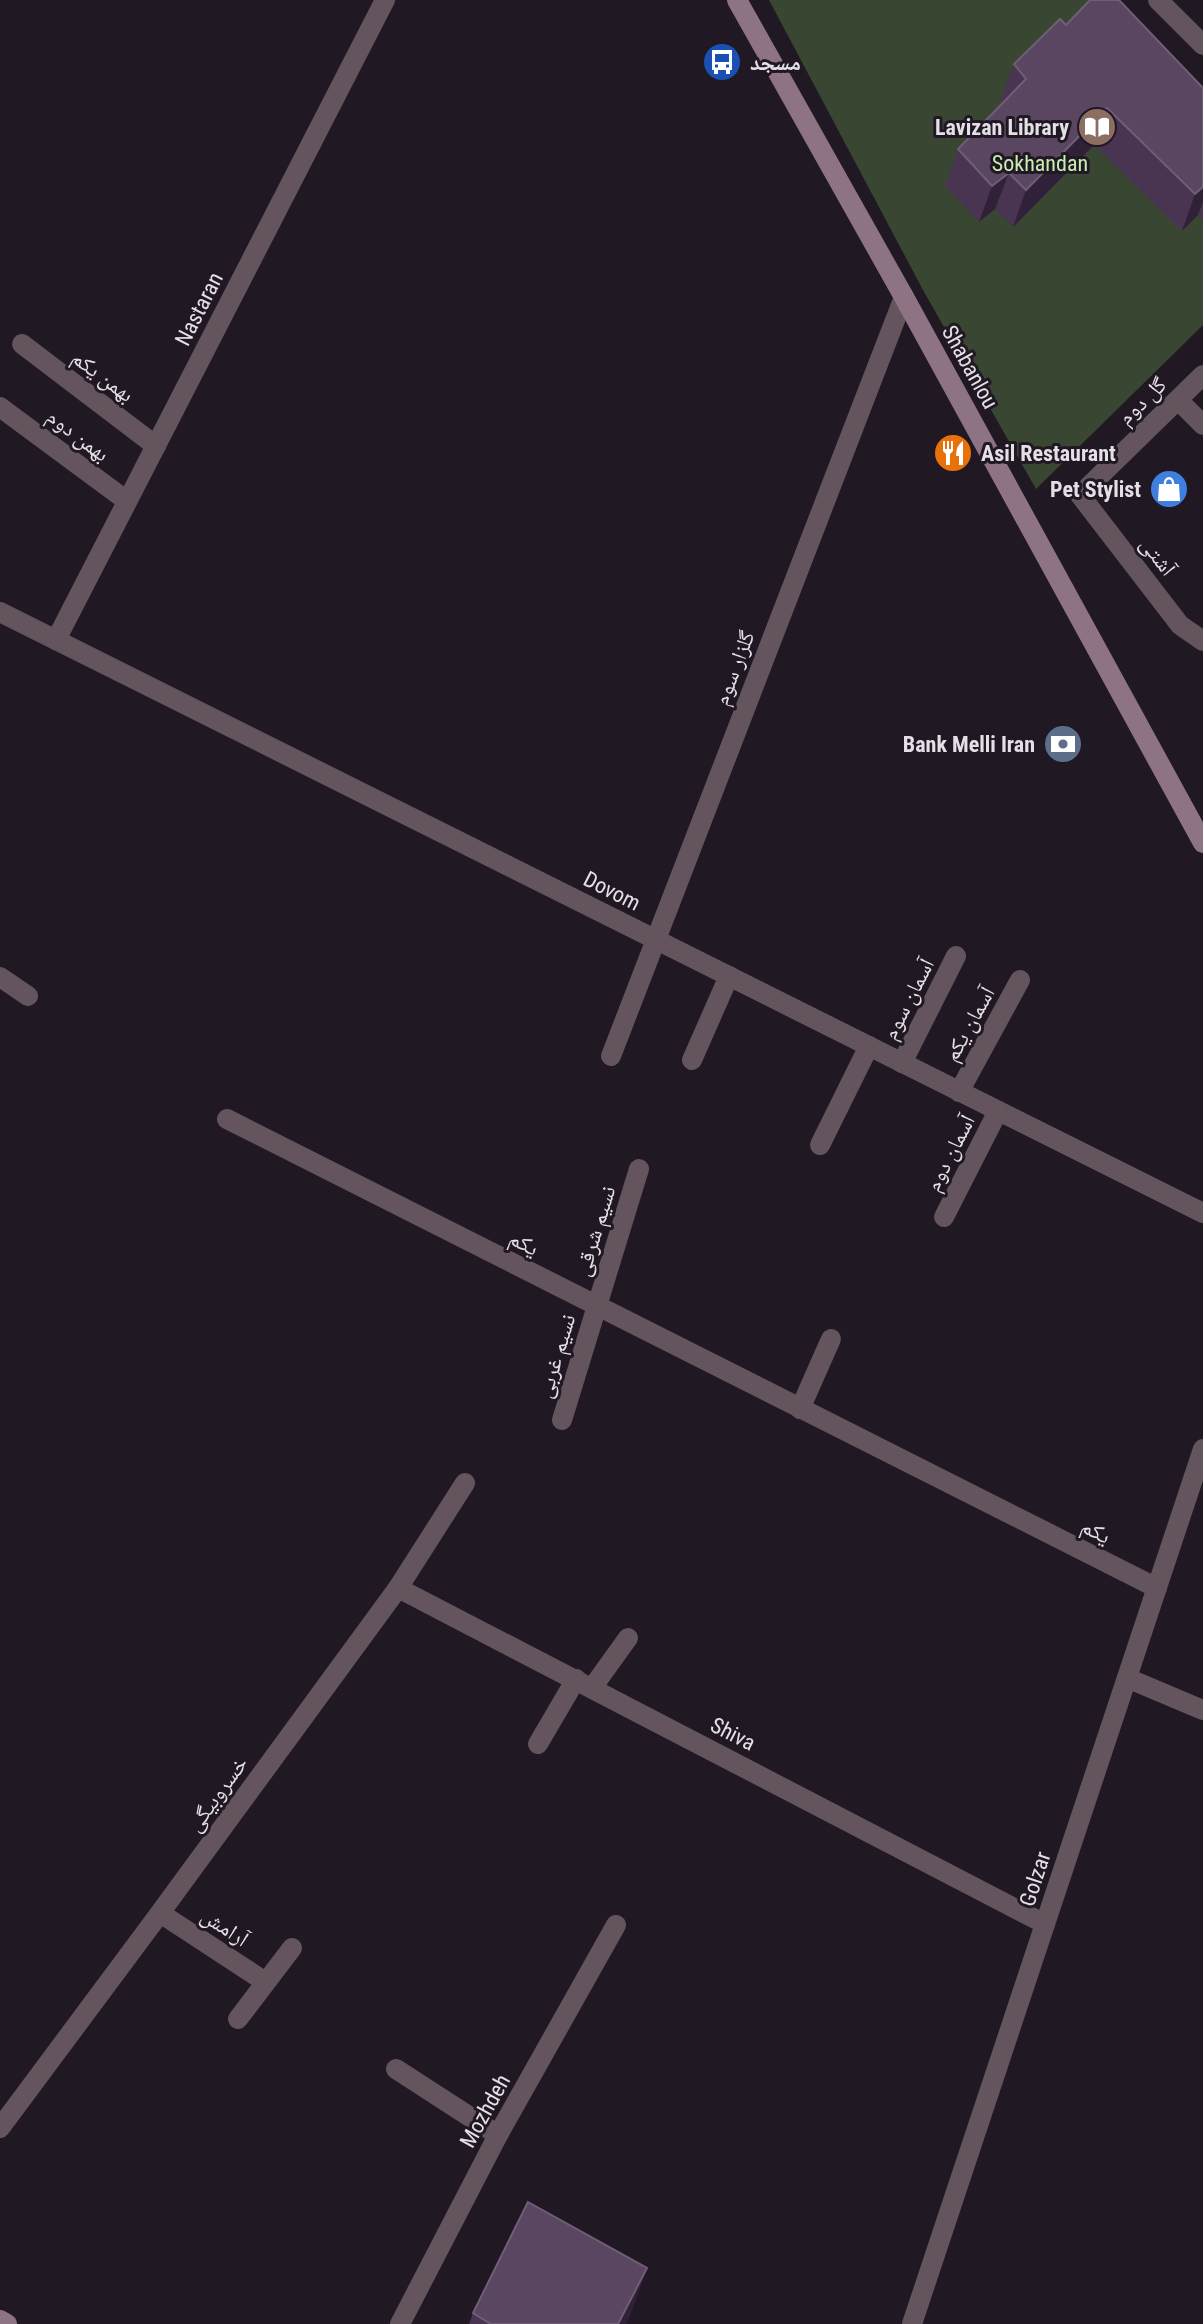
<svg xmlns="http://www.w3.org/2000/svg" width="1203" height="2324" viewBox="0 0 1203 2324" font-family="'Roboto Condensed','Noto Naskh Arabic',sans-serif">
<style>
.green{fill:#394732}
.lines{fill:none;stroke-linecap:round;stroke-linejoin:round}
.street{stroke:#64545e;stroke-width:20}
.secondary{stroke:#8e7384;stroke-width:20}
.wall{fill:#493451}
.shaded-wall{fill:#312138}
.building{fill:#5a4661;stroke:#6f5e76;stroke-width:2}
.labels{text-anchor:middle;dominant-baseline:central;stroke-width:6;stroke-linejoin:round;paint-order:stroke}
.poi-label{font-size:22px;font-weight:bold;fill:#e5e0e7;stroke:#201823;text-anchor:end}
.park-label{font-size:22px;fill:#c8eeb2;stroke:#201823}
.street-label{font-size:22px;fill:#e5e0e7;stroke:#201823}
</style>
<rect width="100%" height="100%" fill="#201823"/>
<polygon class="green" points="769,0 1113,0 1203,89 1203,325 1036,489 923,290"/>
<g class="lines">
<g class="street">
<polyline points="1158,0 1203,45"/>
<polyline points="22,344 156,446"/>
<polyline points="1203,375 1080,495 1180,625 1203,641"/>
<polyline points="1178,400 1203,425"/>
<polyline points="0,407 127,501"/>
<polyline points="0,612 1203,1213"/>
<polyline points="56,640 385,0"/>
<polyline points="0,977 28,996"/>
<polyline points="611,1056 904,297"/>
<polyline points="692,1060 729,976"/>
<polyline points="902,1063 956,956"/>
<polyline points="959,1092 1020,980"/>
<polyline points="227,1119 1157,1588"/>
<polyline points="820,1145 869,1046"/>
<polyline points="944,1217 998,1111"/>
<polyline points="800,1409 831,1339"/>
<polyline points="562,1420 639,1169"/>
<polyline points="398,1588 1045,1924"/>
<polyline points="1127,1678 1203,1710"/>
<polyline points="592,1688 628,1638"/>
<polyline points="538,1744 576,1679"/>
<polyline points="160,1913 264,1981"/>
<polyline points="238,2019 292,1948"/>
<polyline points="396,2069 498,2135"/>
<polyline points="0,2128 160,1913 398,1588 465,1483"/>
<polyline points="400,2324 498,2135 616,1925"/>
<polyline points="912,2324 1203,1449"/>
</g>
<g class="secondary">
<polyline points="737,0 904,297 1203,843"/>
<polyline points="0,2320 7,2324"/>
</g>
</g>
<g class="wall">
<polygon points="1066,25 1203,88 1203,220 1198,215 1182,231 1094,145 1013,227 995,209 979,222 945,186 958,149 1003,103 1000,100 1014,64"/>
<polygon points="647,2268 626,2324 469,2324 473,2313"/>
</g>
<g class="shaded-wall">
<polygon points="1107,108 1094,145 1013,227 1026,190"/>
<polygon points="1009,173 995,209 979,222 992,186"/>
<polygon points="1203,187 1203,202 1198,215 1182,231 1195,194"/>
<polygon points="647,2268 630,2316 626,2324 618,2324"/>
</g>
<g class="building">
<polygon points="1090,0 1119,0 1203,88 1203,187 1195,194 1107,108 1026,190 1009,173 992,186 958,149 1026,79 1014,64 1060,19 1066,25"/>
<polygon points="528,2202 647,2268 618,2324 491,2324 473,2313"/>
</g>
<defs>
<symbol id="bus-disc" viewBox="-11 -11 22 22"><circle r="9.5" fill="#1a4fb4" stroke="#201823"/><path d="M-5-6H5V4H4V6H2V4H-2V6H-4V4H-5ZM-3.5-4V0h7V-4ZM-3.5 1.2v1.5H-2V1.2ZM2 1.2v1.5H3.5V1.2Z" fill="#fff"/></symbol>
<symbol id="library-disc" viewBox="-11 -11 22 22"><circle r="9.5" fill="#8d6e63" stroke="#201823"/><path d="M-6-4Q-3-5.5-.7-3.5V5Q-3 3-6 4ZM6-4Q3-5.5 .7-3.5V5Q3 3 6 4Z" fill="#fff"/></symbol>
<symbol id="restaurant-disc" viewBox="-11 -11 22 22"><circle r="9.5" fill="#e8710a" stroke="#201823"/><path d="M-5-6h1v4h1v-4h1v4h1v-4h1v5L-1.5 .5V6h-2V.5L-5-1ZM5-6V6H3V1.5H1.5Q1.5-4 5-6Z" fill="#fff"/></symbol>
<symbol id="shop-disc" viewBox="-11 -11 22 22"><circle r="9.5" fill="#3f7fe0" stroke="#201823"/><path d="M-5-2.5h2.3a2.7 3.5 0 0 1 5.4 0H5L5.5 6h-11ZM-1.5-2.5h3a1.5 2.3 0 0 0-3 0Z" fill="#fff"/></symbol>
<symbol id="bank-disc" viewBox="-11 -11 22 22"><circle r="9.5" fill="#5c6f8a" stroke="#201823"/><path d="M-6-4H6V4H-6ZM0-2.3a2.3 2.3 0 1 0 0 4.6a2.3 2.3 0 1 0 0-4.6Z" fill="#fff"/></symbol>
</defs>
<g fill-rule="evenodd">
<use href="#bus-disc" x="700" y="40" width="44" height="44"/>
<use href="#library-disc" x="1075" y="105" width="44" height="44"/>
<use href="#restaurant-disc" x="931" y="431" width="44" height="44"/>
<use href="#shop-disc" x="1147" y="467" width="44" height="44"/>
<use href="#bank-disc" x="1041" y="722" width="44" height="44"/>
</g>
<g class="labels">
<g class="poi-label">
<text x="750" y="62" text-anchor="start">مسجد</text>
<text x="1069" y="127">Lavizan Library</text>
<text x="981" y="453" text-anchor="start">Asil Restaurant</text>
<text x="1141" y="489">Pet Stylist</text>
<text x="1035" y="744">Bank Melli Iran</text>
</g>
<g class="park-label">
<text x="1040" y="163">Sokhandan</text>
</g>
<g class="street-label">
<text transform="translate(199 309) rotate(-63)">Nastaran</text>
<text transform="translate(970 367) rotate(61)">Shabanlou</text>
<text transform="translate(103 376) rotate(37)">بهمن یکم</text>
<text transform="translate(1142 401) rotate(-44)">گل دوم</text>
<text transform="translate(78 435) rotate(37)">بهمن دوم</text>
<text transform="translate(1158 556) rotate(52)">آشتی</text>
<text transform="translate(734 668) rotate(-69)">گلزار سوم</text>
<text transform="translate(612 891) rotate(27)">Dovom</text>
<text transform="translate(908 999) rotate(-63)">آسمان سوم</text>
<text transform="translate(969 1024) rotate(-61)">آسمان یکم</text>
<text transform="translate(950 1153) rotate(-63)">آسمان دوم</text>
<text transform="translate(595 1231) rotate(-73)">نسیم شرقی</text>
<text transform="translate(524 1243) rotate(27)">یکم</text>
<text transform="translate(556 1356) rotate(-73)">نسیم غربی</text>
<text transform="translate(1096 1531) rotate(27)">یکم</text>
<text transform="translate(733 1734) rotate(27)">Shiva</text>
<text transform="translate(217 1794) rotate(-54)">خسروبیگی</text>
<text transform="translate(1035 1879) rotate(-72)">Golzar</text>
<text transform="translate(225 1927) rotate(33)">آرامش</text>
<text transform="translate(485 2111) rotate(-61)">Mozhdeh</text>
</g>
</g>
</svg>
